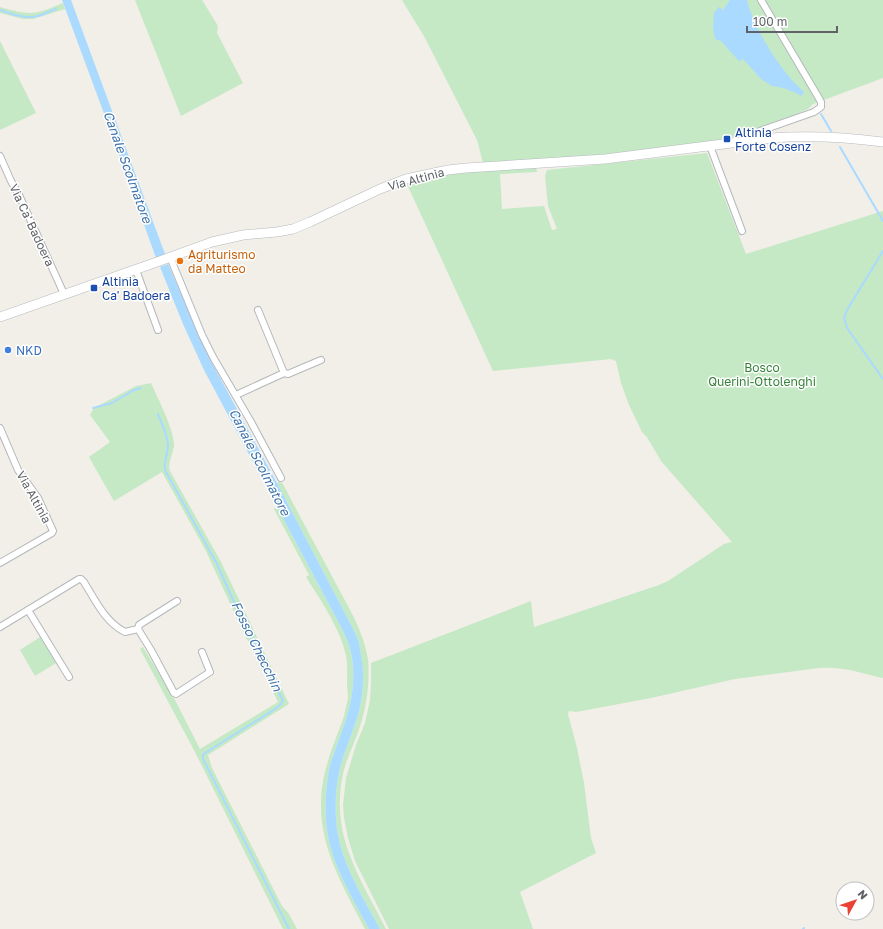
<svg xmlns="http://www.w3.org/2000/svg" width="883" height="929" viewBox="0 0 883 929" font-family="'Golos Text',sans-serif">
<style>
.green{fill:#c5e8c5}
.water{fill:#aadaff}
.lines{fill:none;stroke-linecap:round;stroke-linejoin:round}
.stream{stroke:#aadaff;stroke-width:2}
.minor-casing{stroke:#b5b8bc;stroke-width:8}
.secondary-casing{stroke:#b6babf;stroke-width:10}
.minor{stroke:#fff;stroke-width:6}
.secondary{stroke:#fff;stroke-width:9}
.transit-dot{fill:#1a4fb4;stroke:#fff;stroke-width:1.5}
.food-dot{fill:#e8710a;stroke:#fff;stroke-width:1.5}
.shop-dot{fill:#3f7fe0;stroke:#fff;stroke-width:1.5}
.labels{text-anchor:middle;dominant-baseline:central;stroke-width:3;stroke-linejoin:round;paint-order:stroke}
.transit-label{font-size:12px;fill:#164399;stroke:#fff;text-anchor:start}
.street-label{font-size:12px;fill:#5f6368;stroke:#fff}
.food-label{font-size:12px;fill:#c56008;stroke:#fff;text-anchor:start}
.shop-label{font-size:12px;fill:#366cbe;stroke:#fff;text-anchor:start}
.park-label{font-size:12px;fill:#348238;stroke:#fff}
.water-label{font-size:13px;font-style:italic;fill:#4174aa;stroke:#fff}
</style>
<rect width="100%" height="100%" fill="#f1efe8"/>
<g class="green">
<polygon points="135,0 202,0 218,26 217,33 243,83 181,116"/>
<path d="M 402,0 L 883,0 L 883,78 L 813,104 L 808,109 L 794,115 L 747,133 L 723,140 L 609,154 L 483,163 L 477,140 L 425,38 C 418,25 409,13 402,0 Z"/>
<path d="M 63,3 L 65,9 L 33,19 L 23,19 L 0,13 L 0,7 C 12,10 26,15 38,12 C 47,10 55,6 63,3 Z"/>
<polygon points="0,41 36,113 0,130"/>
<path d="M 707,153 L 746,254 L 883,211 L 883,678 C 862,673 841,666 819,668 L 735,679 L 651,698 L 576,712 L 569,711 L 568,714 L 577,748 L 584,783 L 591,838 L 596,853 L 520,892 L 533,929 L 389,929 L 355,861 L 348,838 L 344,818 L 343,805 L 346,778 L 356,745 L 365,723 L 370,700 L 371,684 L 371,663 L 531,601 L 534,627 L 659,585 L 668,581 L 724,544 L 732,542 L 661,461 L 647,437 L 642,432 L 629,405 L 621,383 L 616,361 L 611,359 L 493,371 L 406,182 L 448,173 L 536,167 L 537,172 L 500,174 L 502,209 L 544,206 L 552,230 L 557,229 L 548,206 L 545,176 L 547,170 Z"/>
<path d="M 151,383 C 158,399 173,427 174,444 C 174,453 167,462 170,471 L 221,562 L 289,704 L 208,755 L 212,768 L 282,906 L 289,914 L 297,929 L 283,929 L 195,752 L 140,649 L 143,647 L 175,700 L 200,749 L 278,702 L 240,625 L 206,551 L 162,472 L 114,501 L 89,457 L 110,442 L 90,415 L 94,408 L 136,386 Z"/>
<path d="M 278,482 L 282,483 L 284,486 C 300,517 317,548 334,580 C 347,605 364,631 368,660 C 370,680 367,704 361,723 C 357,737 351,749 346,763 C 337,790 338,823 348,850 C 357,877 373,903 386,929 L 380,929 C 362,895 338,859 336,819 C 335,803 336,784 340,768 C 344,752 351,737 356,721 C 363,700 365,677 361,655 C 360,650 360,645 358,640 C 356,634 352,627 349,621 L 277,483 Z"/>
<path d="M 277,507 L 340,625 C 343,632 347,638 349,645 C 356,668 354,693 347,716 C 342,733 335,749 330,765 C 326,783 325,802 326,820 C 328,859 351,895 369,929 L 365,929 C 345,890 320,849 321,804 C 321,791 323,777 327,765 C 331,748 339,732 344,716 C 345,710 347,704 348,698 C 348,693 347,688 347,683 C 347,674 348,665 346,656 C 341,630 320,599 306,577 L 309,575 L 274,509 Z"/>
<polygon points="40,637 56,663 35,676 20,650"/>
</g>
<g class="water">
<polygon points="62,0 71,0 165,254 156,258 116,146"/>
<path d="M 730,0 L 747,0 C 752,23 772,56 787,74 C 792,81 798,86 804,92 L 801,96 L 796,93 L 784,88 L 772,86 L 761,79 L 743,59 L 739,61 L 721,41 L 715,39 L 713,27 L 714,13 L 719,7 L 723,10 Z"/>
<path d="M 168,264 L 194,324 L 213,365 L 277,483 L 349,621 C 352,627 356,634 358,640 C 360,645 360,650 361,655 C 365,677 363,700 356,721 C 351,737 344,752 340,768 C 336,784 335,803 336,819 C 338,859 362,895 380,929 L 369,929 C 351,895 328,859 326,820 C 325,802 326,783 330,765 C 335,749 342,733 347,716 C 354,693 356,668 349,645 C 347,638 343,632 340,625 L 204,370 L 183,324 L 160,267 Z"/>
</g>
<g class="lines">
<g class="stream">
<path d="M 0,10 C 12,14 25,19 38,16 C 44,14 50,11 56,9"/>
<polyline points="821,114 831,131"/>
<polyline points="840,147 883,221"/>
<polyline points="883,251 847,310 844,318 847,328 883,379"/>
<polyline points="93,408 112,403 134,390 141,388"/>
<path d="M 158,414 C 162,425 168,435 168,446 C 168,455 162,463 166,472 L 217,564 L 233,600 L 283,701 L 281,704 L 275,709 L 205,753 L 203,755 L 203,759 L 289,929"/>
<polyline points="803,929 804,928"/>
</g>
<defs>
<g id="minor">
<path d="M 754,140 C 754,135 756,134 760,131 L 814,112 L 821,107 L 821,102 L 817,95 L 761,0"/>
<polyline points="710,146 742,231"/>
<polyline points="0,156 11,181 19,195 64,294"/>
<polyline points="170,257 202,335 213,357 251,422 281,478"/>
<polyline points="136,270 158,330"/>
<polyline points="258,310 284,373 288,374 321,360"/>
<polyline points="236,395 284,373"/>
<polyline points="0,428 18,470 38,498 53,531 52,533 0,563"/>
<polyline points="28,610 69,677"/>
<path d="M 0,627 L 79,579 L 81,579 L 84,582 C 95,600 105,622 125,632 L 138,629 L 151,650 L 174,693 L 176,694 L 210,672 L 202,652"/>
<polyline points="138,629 139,625 177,601"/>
</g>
<path id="secondary" d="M 0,317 L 157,262 L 212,242 L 243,235 L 277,232 L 293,229 L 310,222 L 380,189 L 406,179 L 448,170 L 466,168 L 605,159 L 771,138 C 809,135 845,137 883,142"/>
</defs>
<use href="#minor" class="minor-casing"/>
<use href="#secondary" class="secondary-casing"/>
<use href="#minor" class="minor"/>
<use href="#secondary" class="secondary"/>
</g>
<g class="transit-dot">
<rect x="723" y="135" width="8" height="8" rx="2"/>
<rect x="90" y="284" width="8" height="8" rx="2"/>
</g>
<circle class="food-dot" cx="180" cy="261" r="4"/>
<circle class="shop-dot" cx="8" cy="350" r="4"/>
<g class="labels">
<g class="transit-label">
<text x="735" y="132">Altinia<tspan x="735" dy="14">Forte Cosenz</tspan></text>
<text x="102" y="281">Altinia<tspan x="102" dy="14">Ca' Badoera</tspan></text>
</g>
<g class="street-label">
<text transform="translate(416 179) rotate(-15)">Via Altinia</text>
<text transform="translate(32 225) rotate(65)">Via Ca' Badoera</text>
<text transform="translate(34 497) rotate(61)">Via Altinia</text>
</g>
<g class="food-label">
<text x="188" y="254">Agriturismo<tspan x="188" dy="14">da Matteo</tspan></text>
</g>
<g class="shop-label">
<text x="16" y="350">NKD</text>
</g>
<g class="park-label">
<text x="762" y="367">Bosco<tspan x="762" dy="14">Querini-Ottolenghi</tspan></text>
</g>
<g class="water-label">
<text transform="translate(128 167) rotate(70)">Canale Scolmatore</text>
<text transform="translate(260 462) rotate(63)">Canale Scolmatore</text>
<text transform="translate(257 646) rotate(64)">Fosso Checchin</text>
</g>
</g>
<g transform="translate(855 901) rotate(50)"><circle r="19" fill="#ffffff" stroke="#bfc1c3"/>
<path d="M0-3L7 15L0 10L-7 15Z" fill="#ea4335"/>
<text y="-6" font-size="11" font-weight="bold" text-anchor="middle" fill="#5f6368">N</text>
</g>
<path d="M747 26v6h90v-6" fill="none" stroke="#5f6368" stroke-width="2"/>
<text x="753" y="26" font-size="12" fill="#5f6368" stroke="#ffffff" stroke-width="3" paint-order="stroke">100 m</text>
</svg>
